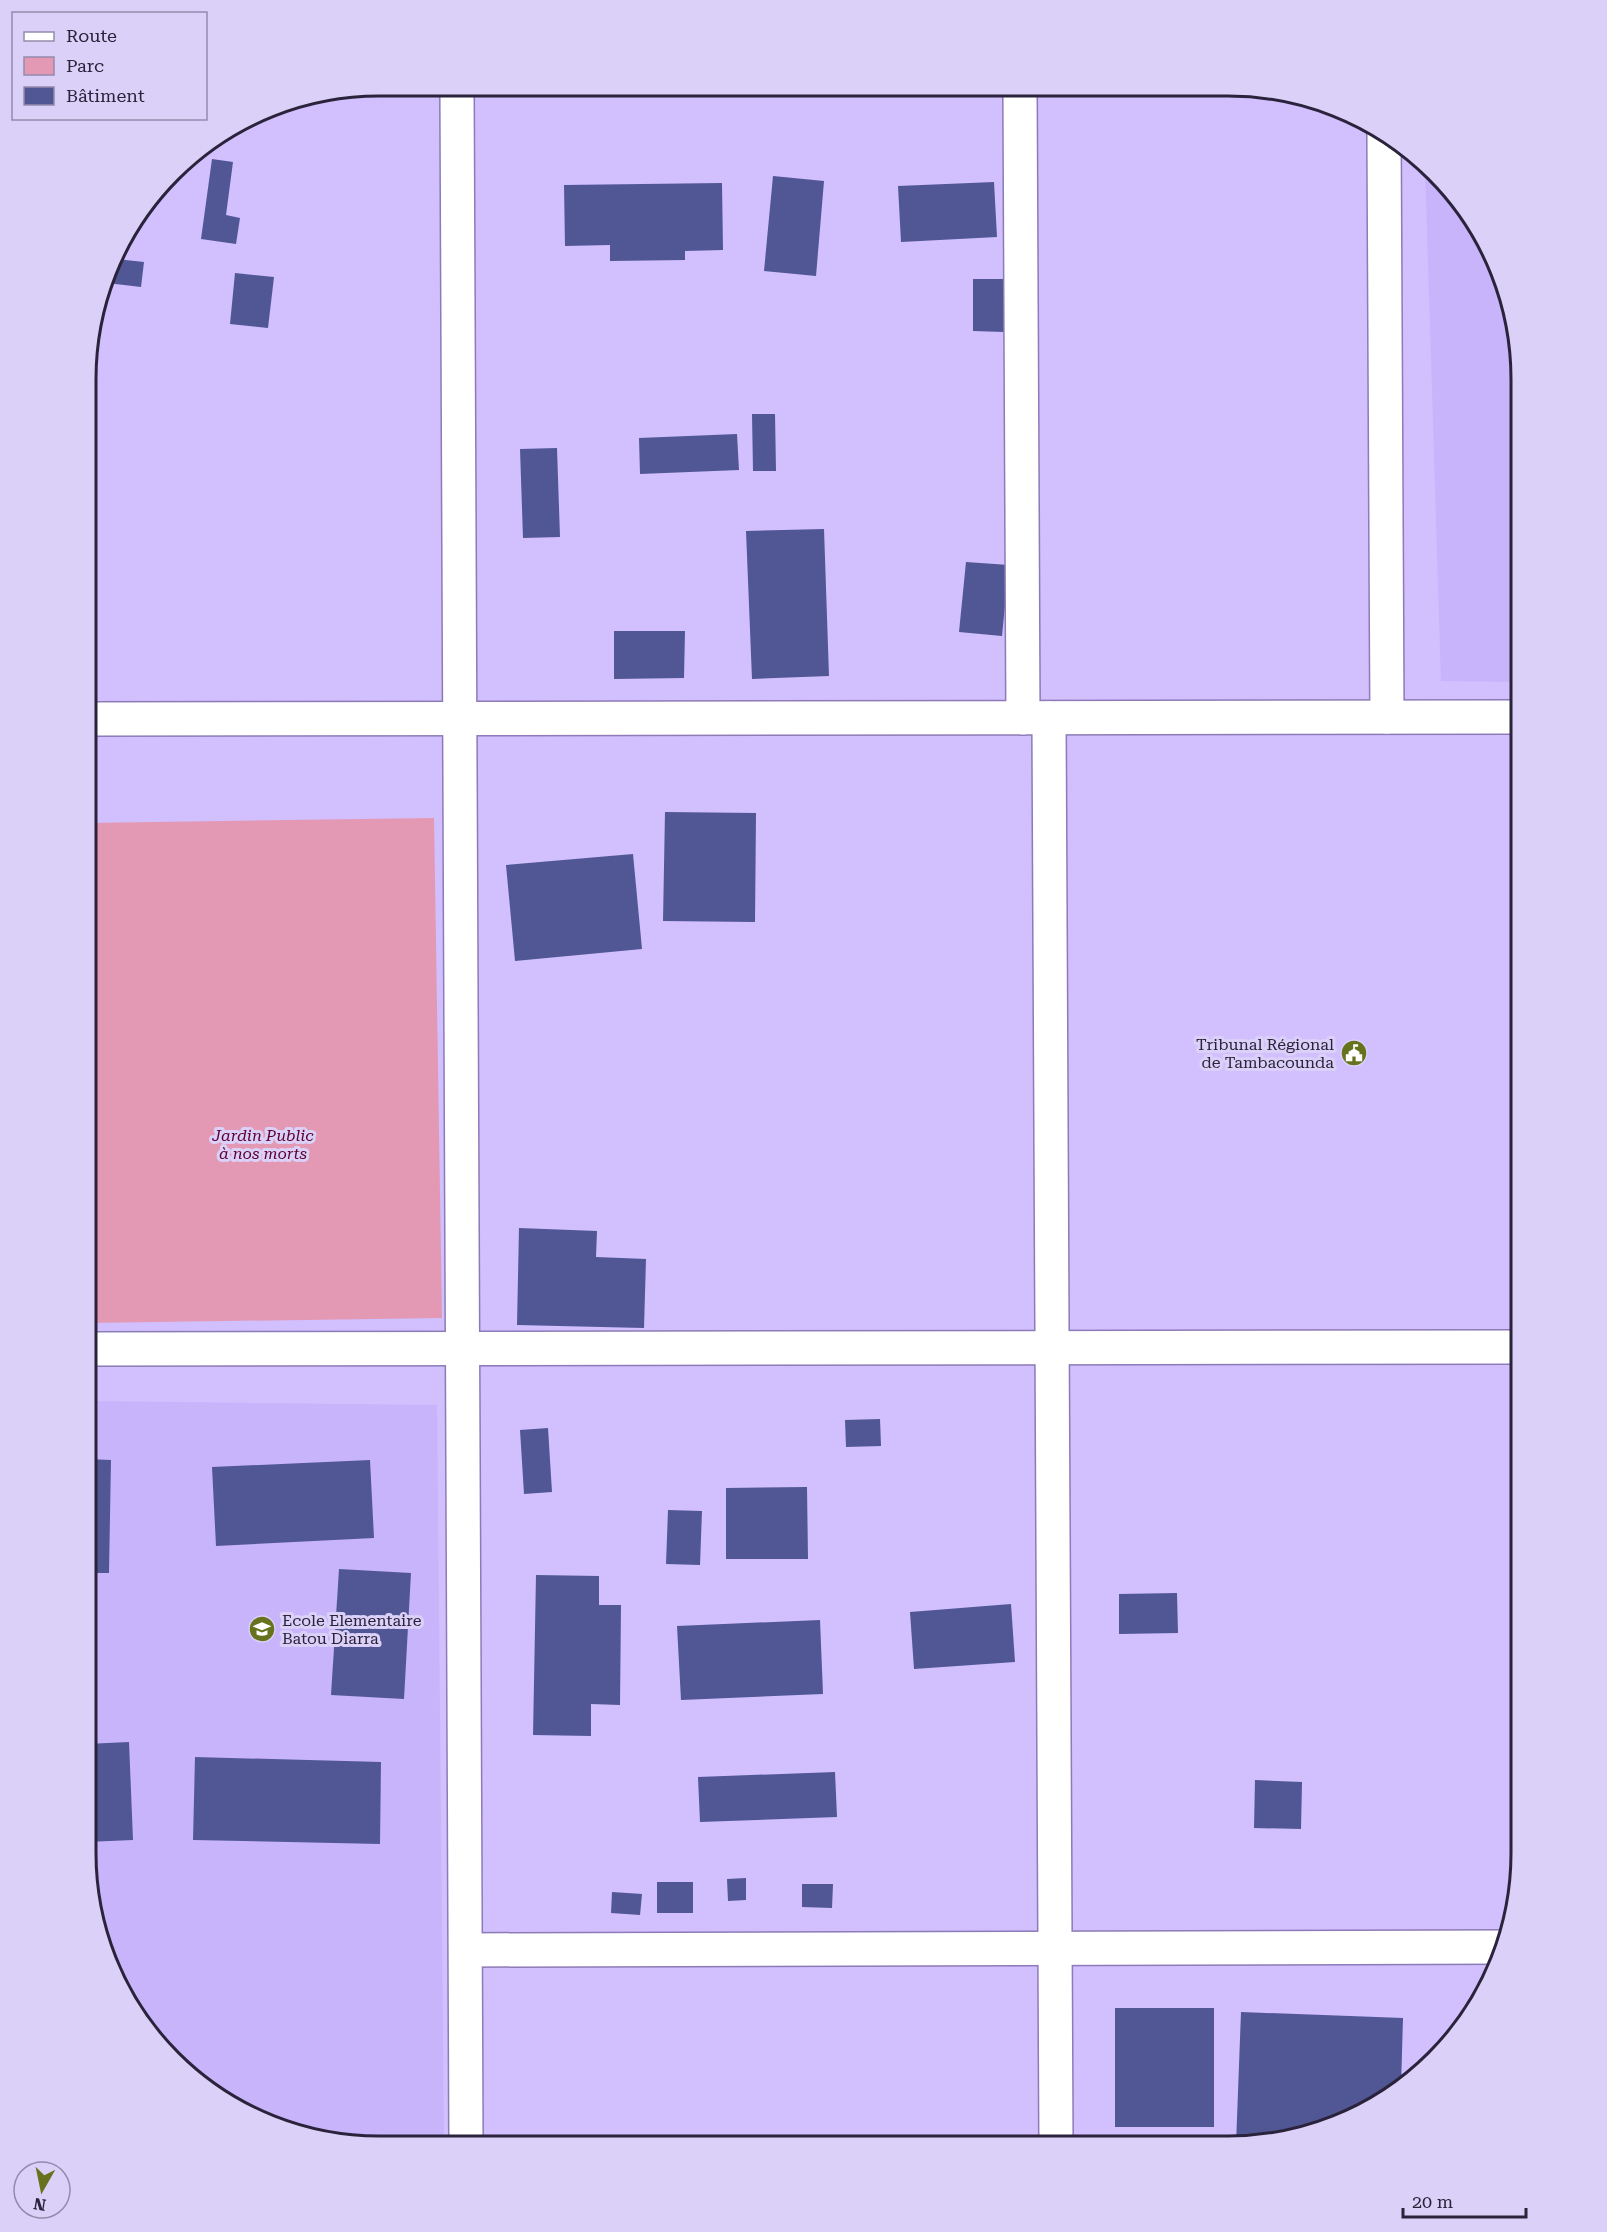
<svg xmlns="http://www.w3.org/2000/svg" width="1607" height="2232" viewBox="0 0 1607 2232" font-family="'Roboto Serif',serif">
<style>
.built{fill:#c8b4fa}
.green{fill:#e399b3}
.building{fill:#515794}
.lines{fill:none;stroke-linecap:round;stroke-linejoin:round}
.minor-casing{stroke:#8c7bb6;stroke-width:36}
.minor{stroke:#fff;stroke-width:33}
.labels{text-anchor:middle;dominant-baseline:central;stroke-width:6;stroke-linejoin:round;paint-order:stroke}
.poi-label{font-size:16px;fill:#2a233b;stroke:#dbd1f8;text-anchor:end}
.park-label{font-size:16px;font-style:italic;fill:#5d0031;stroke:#dbd1f8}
.rim{fill:none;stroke:#2a233b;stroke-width:3}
</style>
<rect width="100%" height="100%" fill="#d1bffe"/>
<g class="built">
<polygon points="1425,164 1461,200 1491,249 1521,379 1521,682 1441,681"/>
<polygon points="86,1401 437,1405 444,2144 341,2144 284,2131 216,2097 158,2046 116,1983 86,1853"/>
</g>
<polygon class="green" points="434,818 442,1318 86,1323 87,823"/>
<g class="building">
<polygon points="212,159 233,162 226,215 240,218 236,244 201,239"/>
<polygon points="773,176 824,181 816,276 764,271"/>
<polygon points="994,182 997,237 901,242 898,186"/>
<polygon points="722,183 723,250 685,251 685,260 610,261 610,245 565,246 564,185"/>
<polygon points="116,259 144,262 141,287 107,283"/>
<polygon points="235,273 274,277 268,328 230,324"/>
<polygon points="973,279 1005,279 1004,332 973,331"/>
<polygon points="752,414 775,414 776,471 753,471"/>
<polygon points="737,434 739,470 640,474 639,438"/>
<polygon points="557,448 560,537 523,538 520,449"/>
<polygon points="824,529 829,676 752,679 746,531"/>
<polygon points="966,562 1009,565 1002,636 959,632"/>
<polygon points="614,631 685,631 684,678 614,679"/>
<polygon points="665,812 756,813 755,922 663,921"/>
<polygon points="633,854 642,949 515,961 506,865"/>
<polygon points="519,1228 597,1231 596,1257 646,1259 644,1328 517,1325"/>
<polygon points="880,1419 881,1446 846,1447 845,1420"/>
<polygon points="548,1428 552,1492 524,1494 520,1430"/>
<polygon points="86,1459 111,1460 109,1573 86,1573"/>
<polygon points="370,1460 374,1538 216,1546 212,1467"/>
<polygon points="807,1487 808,1559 726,1559 726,1488"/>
<polygon points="668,1510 702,1511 700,1565 666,1564"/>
<polygon points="339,1569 411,1573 404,1699 331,1695"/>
<polygon points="536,1575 599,1576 599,1605 621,1605 620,1705 591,1704 591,1736 533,1735"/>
<polygon points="1177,1593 1178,1633 1119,1634 1119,1594"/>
<polygon points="1011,1604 1015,1662 914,1669 910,1612"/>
<polygon points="820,1620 823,1694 681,1700 677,1626"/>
<polygon points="129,1742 133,1840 86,1842 86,1744"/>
<polygon points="195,1757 381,1762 380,1844 193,1840"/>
<polygon points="835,1772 837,1817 700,1822 698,1777"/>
<polygon points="1255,1780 1302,1782 1301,1829 1254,1828"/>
<polygon points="746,1878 746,1900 728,1901 727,1879"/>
<rect x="657" y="1882" width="36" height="31"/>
<polygon points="802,1884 833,1884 832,1908 802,1907"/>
<polygon points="612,1892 642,1894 640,1915 611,1913"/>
<rect x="1115" y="2008" width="99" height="119"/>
<polygon points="1241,2012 1403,2018 1401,2087 1358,2116 1236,2145"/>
<polygon points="1410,2067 1427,2067 1411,2081"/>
</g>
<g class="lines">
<defs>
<g id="minor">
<polyline points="457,86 466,2144"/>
<polyline points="1020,87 1023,718"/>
<polyline points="1384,133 1387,717"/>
<polyline points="1049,718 1056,2146"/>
<polyline points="87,719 1521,717"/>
<polyline points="86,1349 1521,1347"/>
<polyline points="466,1950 1506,1947"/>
</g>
</defs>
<use href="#minor" class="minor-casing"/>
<use href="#minor" class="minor"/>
</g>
<defs>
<symbol id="civic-disc" viewBox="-11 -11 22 22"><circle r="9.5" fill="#66721d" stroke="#dbd1f8"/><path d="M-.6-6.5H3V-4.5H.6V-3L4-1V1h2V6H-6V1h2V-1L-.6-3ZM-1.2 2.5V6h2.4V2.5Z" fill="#fff"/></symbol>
<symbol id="school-disc" viewBox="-11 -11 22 22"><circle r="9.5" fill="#66721d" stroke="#dbd1f8"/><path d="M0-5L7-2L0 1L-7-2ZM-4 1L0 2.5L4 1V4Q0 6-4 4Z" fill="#fff"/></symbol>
</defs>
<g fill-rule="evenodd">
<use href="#civic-disc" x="1339" y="1038" width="30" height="30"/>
<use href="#school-disc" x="247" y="1614" width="30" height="30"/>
</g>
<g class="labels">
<g class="poi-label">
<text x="1334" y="1044">Tribunal Régional<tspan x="1334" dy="18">de Tambacounda</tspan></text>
<text x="282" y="1620" text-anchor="start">Ecole Elementaire<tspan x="282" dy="18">Batou Diarra</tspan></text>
</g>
<g class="park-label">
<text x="263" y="1135">Jardin Public<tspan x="263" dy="18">à nos morts</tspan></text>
</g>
</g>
<path d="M0 0H1607V2232H0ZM379 96H1228A283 283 0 0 1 1511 379V1853A283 283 0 0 1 1228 2136H379A283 283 0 0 1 96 1853V379A283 283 0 0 1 379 96Z" fill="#dbd1f8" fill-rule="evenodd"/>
<path class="rim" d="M379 96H1228A283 283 0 0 1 1511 379V1853A283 283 0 0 1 1228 2136H379A283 283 0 0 1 96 1853V379A283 283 0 0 1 379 96Z"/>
<rect x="12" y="12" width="195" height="108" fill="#dbd1f8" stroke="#948bac" stroke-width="1.5"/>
<rect x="24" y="32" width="30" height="9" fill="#ffffff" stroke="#948bac" stroke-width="1.5"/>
<text x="66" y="42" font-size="18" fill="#2a233b">Route</text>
<rect x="24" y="57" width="30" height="18" fill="#e399b3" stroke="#948bac" stroke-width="1.5"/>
<text x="66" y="72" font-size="18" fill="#2a233b">Parc</text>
<rect x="24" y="87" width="30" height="18" fill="#515794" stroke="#948bac" stroke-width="1.5"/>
<text x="66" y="102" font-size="18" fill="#2a233b">Bâtiment</text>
<g transform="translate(42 2190) rotate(189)"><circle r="28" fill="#dbd1f8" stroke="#948bac" stroke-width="1.5"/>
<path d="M0-4.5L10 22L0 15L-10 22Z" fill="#66721d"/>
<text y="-9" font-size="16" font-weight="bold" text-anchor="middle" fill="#2a233b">N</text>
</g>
<path d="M1403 2208v9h123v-9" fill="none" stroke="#2a233b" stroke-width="3"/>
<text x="1412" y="2208" font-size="18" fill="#2a233b" stroke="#dbd1f8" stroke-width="4.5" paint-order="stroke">20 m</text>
</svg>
